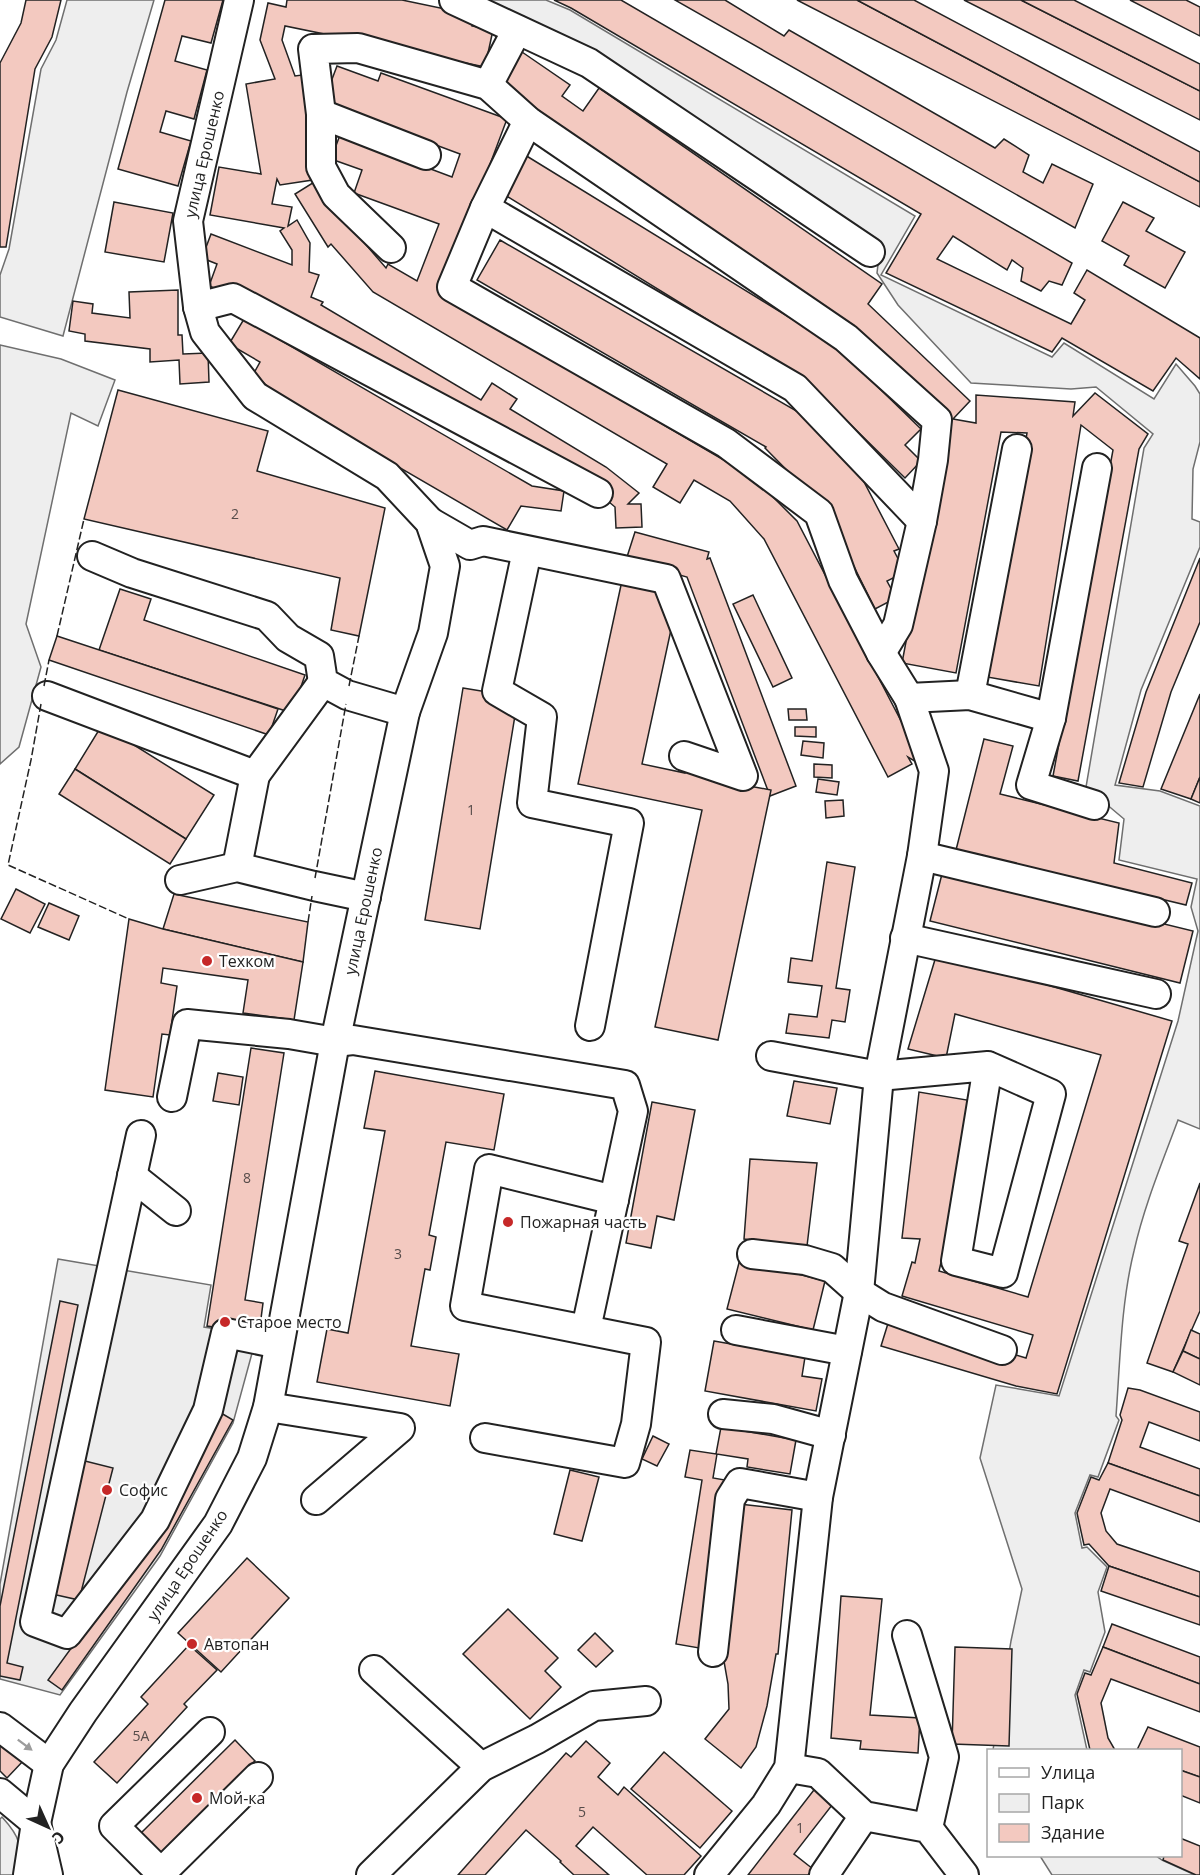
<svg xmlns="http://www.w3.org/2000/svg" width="1200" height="1875" viewBox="0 0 1200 1875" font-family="'Open Sans',sans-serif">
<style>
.green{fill:#eee;stroke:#6f6f6f;stroke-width:1.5}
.parking{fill:#ededed;stroke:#6f6f6f;stroke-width:1.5}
.building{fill:#f3c9c0;stroke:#222;stroke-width:1.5}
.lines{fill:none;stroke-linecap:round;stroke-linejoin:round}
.minor-casing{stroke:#222;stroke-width:32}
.minor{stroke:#fff;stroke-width:28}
.fence{stroke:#222;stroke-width:1.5;stroke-dasharray:8 3;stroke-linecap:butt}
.oneway{fill:#9c9c9c}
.poi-dot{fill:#c62828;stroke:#fff;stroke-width:2}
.labels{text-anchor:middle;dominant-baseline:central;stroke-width:4.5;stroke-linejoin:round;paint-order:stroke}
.number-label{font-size:14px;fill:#564c4a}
.street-label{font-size:16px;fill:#222;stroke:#fff}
.poi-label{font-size:16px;fill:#222;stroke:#fff;text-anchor:start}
</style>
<rect width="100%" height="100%" fill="#fff"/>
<g class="green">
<polygon points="67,0 154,0 127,92 63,336 0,317 0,275 9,249 41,69 56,40"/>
<path d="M 472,0 L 546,0 L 570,10 L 915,216 L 881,275 L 1052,357 L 1064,343 L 1154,399 L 1176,364 L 1195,386 L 1200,394 L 1200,442 L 1193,469 L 1192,519 L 1200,522 L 1200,547 L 1141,690 L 1115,785 L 1160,791 L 1200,806 L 1200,1129 L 1178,1120 C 1162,1163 1144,1206 1134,1251 C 1121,1303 1120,1363 1116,1416 L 1119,1420 L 1098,1477 L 1090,1475 L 1075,1513 L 1082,1548 L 1087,1547 L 1107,1567 L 1098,1592 L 1105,1632 L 1090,1672 L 1084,1670 L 1075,1695 L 1087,1750 L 993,1750 L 1011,1641 L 1022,1589 L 980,1458 L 996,1385 L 1059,1396 L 1178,1021 L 1198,931 L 1191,907 L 1197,879 L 1119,860 L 1124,819 L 1086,787 L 1144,448 L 1153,434 L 1096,387 L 1071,389 L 971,383 L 898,305 L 877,273 L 880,248 Z"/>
<polygon points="0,345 61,359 115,380 98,426 71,413 26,624 41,667 19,747 0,764"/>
<path d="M 2,1817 C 23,1840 21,1846 18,1875 L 0,1875 L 0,1819 Z"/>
<polygon points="1040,1856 1156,1856 1162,1860 1195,1875 1052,1875"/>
</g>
<polygon class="parking" points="58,1259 211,1285 204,1327 257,1335 233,1423 160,1556 60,1695 0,1679 0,1584"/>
<g class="building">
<polygon points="26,0 61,0 52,37 35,69 6,247 0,247 0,63 21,23"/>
<polygon points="165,0 223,0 211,43 182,36 175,61 207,70 194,119 166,111 160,132 191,141 178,186 118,169"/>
<polygon points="287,0 402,0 474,15 472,26 493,30 485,67 285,26 282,40 295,76 302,75 319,179 280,185 277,179 272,204 292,207 288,226 297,220 310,243 309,272 319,275 311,297 323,302 321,305 481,400 492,383 517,399 510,409 606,467 639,493 628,504 641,504 642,527 616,528 615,507 596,491 306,323 209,286 217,264 202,258 211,234 292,265 292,250 280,231 284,228 210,215 219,167 261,174 246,84 275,79 260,40 268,3 286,7"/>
<polygon points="554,0 621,0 1072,263 1062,285 1049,281 1041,291 1021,281 1023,268 1012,260 1007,270 953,236 937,259 1071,324 1085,300 1074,293 1087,270 1200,338 1200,379 1176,358 1153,391 1062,338 1052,352 886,273 921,214 571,8"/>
<polygon points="675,0 725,0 784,36 789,30 995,148 1004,139 1029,155 1023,172 1043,183 1052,164 1093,184 1075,228"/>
<polygon points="797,0 857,0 1200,182 1200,207"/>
<polygon points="857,0 914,0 1200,152 1200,182"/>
<polygon points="964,0 1021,0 1200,91 1200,120"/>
<polygon points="1021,0 1074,0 1200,64 1200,91"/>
<polygon points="1130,0 1186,0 1200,7 1200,36"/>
<polygon points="522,52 570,85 562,96 583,111 599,88 882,284 868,304 970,401 953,419 976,423 976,395 1075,402 1073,416 1095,393 1148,434 1139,449 1078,781 1053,776 1113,450 1081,425 1039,686 987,677 1027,433 1001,432 956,673 902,663 948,418 498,87"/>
<polygon points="337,66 378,81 381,73 507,119 441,295 753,477 797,521 913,744 918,763 908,757 912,764 888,777 764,539 730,501 694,480 680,503 653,487 667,464 373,292 331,244 328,247 295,194 319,179 349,225 386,268 388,264 417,281 439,224 354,193 362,170 331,159 340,135 452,177 460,154 323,103"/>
<polygon points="525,155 836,346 921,429 905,445 921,461 905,478 804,379 500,192"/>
<polygon points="114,202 173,213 164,262 105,252"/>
<polygon points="1123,202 1154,218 1146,231 1185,252 1165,288 1124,265 1129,256 1102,241"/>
<polygon points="500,240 800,413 863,480 899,549 894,551 905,572 887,581 896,598 875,609 826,510 765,448 766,447 477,280"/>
<polygon points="178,290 178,335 182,335 183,354 208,353 209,382 180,384 179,360 150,362 150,349 85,341 85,334 69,331 73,301 93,304 92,313 130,318 129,292"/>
<polygon points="244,319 532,486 564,491 561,511 521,506 507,530 278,397 254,373 260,362 229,344"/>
<polygon points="118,390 268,431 257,471 385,508 359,636 331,630 340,578 84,519"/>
<polygon points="635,532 709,552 707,559 710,558 796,786 770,796 687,577 626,560"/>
<polygon points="1200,558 1200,622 1171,692 1143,787 1119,783 1146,692"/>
<polygon points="623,576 680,588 642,764 685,773 688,763 711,779 771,790 718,1040 655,1027 702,810 578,784"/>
<polygon points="120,589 151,599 144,620 305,675 292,713 99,650"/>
<polygon points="753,595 792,678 773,687 733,604"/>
<polygon points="57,636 278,709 269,735 49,660"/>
<polygon points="463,688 518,697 480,929 425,920"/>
<polygon points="1200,694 1200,777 1191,799 1161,789"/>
<polygon points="788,709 806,709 807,720 789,720"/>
<polygon points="102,725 214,795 186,839 75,769"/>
<polygon points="795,727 816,727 816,737 795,736"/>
<polygon points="984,739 1013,746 1000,794 1119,823 1114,863 1192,883 1186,905 956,850"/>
<polygon points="803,741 824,743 823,758 801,755"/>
<polygon points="814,764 832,765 832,778 814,777"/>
<polygon points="75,769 186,839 170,864 59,794"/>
<polygon points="1200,777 1200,803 1191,799"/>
<polygon points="818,779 839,782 837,795 816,792"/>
<polygon points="843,800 844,816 826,818 825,801"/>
<polygon points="827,862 855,867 836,988 850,990 845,1022 832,1020 829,1038 786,1033 789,1014 817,1017 822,986 788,982 791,958 812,961"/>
<polygon points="943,870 1193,931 1180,983 930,921"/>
<polygon points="16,889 45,904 30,933 1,919"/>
<polygon points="174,894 308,922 303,962 163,929"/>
<polygon points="49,903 79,916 69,940 38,927"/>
<polygon points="129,919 163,929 303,962 294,1020 243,1013 248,980 163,968 161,983 177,986 170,1035 162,1034 153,1097 105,1090"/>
<polygon points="937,953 1172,1021 1057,1394 1016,1386 881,1346 890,1317 1026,1358 1033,1335 902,1296 912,1262 915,1263 920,1239 902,1238 919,1092 979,1102 939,1271 1028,1297 1101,1055 955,1014 946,1058 908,1049"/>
<polygon points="251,1048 284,1053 245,1300 263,1303 259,1334 207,1326"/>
<polygon points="375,1071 504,1094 494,1150 446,1142 429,1235 436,1237 430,1270 425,1269 411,1346 459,1354 450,1406 317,1382 327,1329 348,1333 385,1131 364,1128"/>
<polygon points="218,1073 243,1077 239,1105 213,1101"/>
<polygon points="794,1081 837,1088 830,1124 787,1116"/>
<polygon points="652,1102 695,1110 674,1220 657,1216 651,1248 626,1243"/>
<polygon points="750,1159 817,1163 807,1246 744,1239"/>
<polygon points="1200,1183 1200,1311 1173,1372 1147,1363 1188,1244 1179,1241"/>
<polygon points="740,1259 825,1281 813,1330 727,1309"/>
<polygon points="60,1301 78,1305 7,1663 23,1667 20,1680 0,1676 0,1606"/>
<polygon points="1191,1330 1200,1334 1200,1359 1183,1351"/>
<polygon points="714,1341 805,1357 802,1376 822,1379 816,1411 705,1391"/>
<polygon points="1183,1351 1200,1359 1200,1385 1173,1372"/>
<polygon points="1128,1388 1140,1390 1200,1412 1200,1441 1149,1422 1140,1447 1200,1469 1200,1496 1108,1463 1122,1420 1120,1415"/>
<polygon points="221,1413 233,1420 161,1550 62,1690 48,1680 149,1541"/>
<polygon points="721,1427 796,1440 790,1474 747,1467 748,1459 717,1454 713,1478 725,1480 699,1648 676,1644 702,1480 685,1477 690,1450 716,1454"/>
<polygon points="653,1436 669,1444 657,1466 642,1459"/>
<polygon points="77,1459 113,1468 79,1600 43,1592"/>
<polygon points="1108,1463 1200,1496 1200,1522 1110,1489 1101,1513 1106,1531 1117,1544 1200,1572 1200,1597 1109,1566 1089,1544 1084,1545 1077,1513 1091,1477 1099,1480"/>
<polygon points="570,1470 599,1477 582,1541 554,1534"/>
<polygon points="739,1504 792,1510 778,1654 776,1654 767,1706 756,1747 741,1768 705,1739 729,1709 728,1684 722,1650"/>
<polygon points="247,1558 289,1598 221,1672 178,1633"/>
<polygon points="1109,1566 1200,1597 1200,1625 1101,1591"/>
<polygon points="841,1596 882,1599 870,1715 920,1718 918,1753 860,1749 861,1741 831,1738"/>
<polygon points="508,1609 558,1658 545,1671 561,1687 530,1719 463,1654"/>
<polygon points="1112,1624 1200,1657 1200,1684 1103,1647"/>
<polygon points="595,1633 613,1651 596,1667 578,1650"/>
<polygon points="189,1645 217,1670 184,1704 187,1707 117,1783 94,1762 148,1704 141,1697"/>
<polygon points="955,1647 1012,1649 1009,1746 952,1744"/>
<polygon points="1103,1647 1200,1684 1200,1712 1111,1679 1101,1703 1108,1738 1115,1750 1090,1750 1077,1694 1085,1673 1091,1675"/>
<polygon points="1148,1727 1200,1747 1200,1777 1180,1770 1180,1750 1137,1750"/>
<polygon points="0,1737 24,1760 7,1778 0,1771"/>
<polygon points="235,1740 255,1761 159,1856 139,1835"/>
<polygon points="586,1741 610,1763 598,1777 618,1795 624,1787 701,1856 684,1875 647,1875 593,1827 576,1846 609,1875 574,1875 560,1862 561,1861 526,1830 485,1875 458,1875 566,1753 571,1757"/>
<polygon points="664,1752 732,1811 700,1848 631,1789"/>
<polygon points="1180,1770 1200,1777 1200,1803 1180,1795"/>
<polygon points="817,1786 836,1800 794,1854 813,1869 808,1875 748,1875"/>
<polygon points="1180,1838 1200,1846 1200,1875 1196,1875 1163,1860 1164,1856 1180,1856"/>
</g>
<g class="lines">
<defs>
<g id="minor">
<polyline points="454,0 589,63 870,252"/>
<polyline points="488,85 517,30"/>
<polyline points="321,114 426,155"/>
<polyline points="528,121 485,208 452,287 726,443 819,513 843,580 881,653 909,698 934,771 922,856 879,1076 859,1292 818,1497 789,1768 766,1805 709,1875"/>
<polyline points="485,208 795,388 922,521"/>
<polyline points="391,248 336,195 321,167 321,114 313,49 358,48 488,85 528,121 846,338 937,420 933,460 922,521 898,625 881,653"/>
<polyline points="198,307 233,298 598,493"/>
<polyline points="430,522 470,545 483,541 666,579 743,776 684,756"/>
<polyline points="527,551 497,691 542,717 532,803 629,823 590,1026"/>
<polyline points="92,556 132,573 267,616 288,638 319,656 323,682 347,695 405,712"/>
<polyline points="970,695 1017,449"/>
<polyline points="47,696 255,775 323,682"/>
<polyline points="909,698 970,695 1051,718 1097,468"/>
<polyline points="1051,718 1031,785 1094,805"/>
<polyline points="922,856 1155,912"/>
<polyline points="237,867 255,775"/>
<polyline points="180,880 237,867 314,886 366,897"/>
<polyline points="905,938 1156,994"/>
<polyline points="771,1056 879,1076 988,1066 1051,1094 1003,1273 956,1261 988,1066"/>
<polyline points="172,1097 187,1024 289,1034 335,1042 353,1040 625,1085 633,1111 586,1329"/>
<polyline points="141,1135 35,1622 67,1634 155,1520 208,1410 226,1333 279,1344"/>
<polyline points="132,1176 176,1211"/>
<polyline points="752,1254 805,1260 832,1268 859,1292 883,1307 1002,1350"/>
<polyline points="736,1330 847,1351"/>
<polyline points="268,1407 400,1428 316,1500"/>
<polyline points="723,1414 773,1419 831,1435"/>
<polyline points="485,1438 625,1463 636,1424 646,1342 465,1306 489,1169 614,1200"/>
<polyline points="907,1635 944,1757 928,1828"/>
<polyline points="713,1652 730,1499 740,1483 818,1497"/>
<polyline points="374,1670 481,1767"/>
<polyline points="0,1727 49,1764"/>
<polyline points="789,1768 818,1773 864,1816 928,1828 964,1875"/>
<polyline points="0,1793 36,1823 48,1875"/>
<polyline points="161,1873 114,1826 210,1732"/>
<polyline points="28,1875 36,1823 49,1764 83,1712 218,1524 252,1458 268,1407 335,1042 405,712 433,633 445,566 430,522 387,476 255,396 205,332 198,307 188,221 239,0"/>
<polyline points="159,1875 258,1777"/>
<polyline points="371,1875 481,1767 537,1739 594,1706 646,1701"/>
<polyline points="824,1875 864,1816"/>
</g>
</defs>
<use href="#minor" class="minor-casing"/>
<use href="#minor" class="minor"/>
<g class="fence">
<polyline points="57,636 84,519"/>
<polyline points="44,686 49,660"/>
<polyline points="349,686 359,636"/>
<polyline points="41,704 31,760 8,865 129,919"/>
<polyline points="315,878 346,704"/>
<polyline points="308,922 312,896"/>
</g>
</g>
<defs><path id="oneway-solid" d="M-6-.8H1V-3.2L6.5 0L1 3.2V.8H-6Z" transform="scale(1.5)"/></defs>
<use class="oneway" href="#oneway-solid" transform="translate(25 1745) rotate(37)"/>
<g class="poi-dot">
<circle cx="207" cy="961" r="6"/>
<circle cx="508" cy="1222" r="6"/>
<circle cx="225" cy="1322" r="6"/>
<circle cx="107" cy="1490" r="6"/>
<circle cx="192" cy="1644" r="6"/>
<circle cx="197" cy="1798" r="6"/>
</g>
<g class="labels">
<g class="number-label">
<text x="235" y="513">2</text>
<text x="471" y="809">1</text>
<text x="247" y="1177">8</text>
<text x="398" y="1253">3</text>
<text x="141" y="1735">5А</text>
<text x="582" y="1811">5</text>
<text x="800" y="1827">1</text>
</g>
<g class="street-label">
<text transform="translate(204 154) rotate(-77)">улица Ерошенко</text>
<text transform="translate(363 911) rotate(-78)">улица Ерошенко</text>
<text transform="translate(187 1565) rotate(-56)">улица Ерошенко</text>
</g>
<g class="poi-label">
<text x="219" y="961">Техком</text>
<text x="520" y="1222">Пожарная часть</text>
<text x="237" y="1322">Старое место</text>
<text x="119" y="1490">Софис</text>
<text x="204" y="1644">Автопан</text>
<text x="209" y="1798">Мой-ка</text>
</g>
</g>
<rect x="987" y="1749" width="195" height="108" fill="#ffffff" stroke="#a7a7a7" stroke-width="1.5"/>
<rect x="999" y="1768" width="30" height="9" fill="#ffffff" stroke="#a7a7a7" stroke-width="1.5"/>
<text x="1041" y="1779" font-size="18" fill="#222222">Улица</text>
<rect x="999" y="1794" width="30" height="18" fill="#eeeeee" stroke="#a7a7a7" stroke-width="1.5"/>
<text x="1041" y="1809" font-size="18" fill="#222222">Парк</text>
<rect x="999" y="1824" width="30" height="18" fill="#f3c9c0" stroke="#a7a7a7" stroke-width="1.5"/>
<text x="1041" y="1839" font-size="18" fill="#222222">Здание</text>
<g transform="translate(48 1827) rotate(135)" stroke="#ffffff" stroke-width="4.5" paint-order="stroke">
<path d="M0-4.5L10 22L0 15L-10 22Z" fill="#222222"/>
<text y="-9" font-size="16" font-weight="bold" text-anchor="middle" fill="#222222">С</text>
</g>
</svg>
